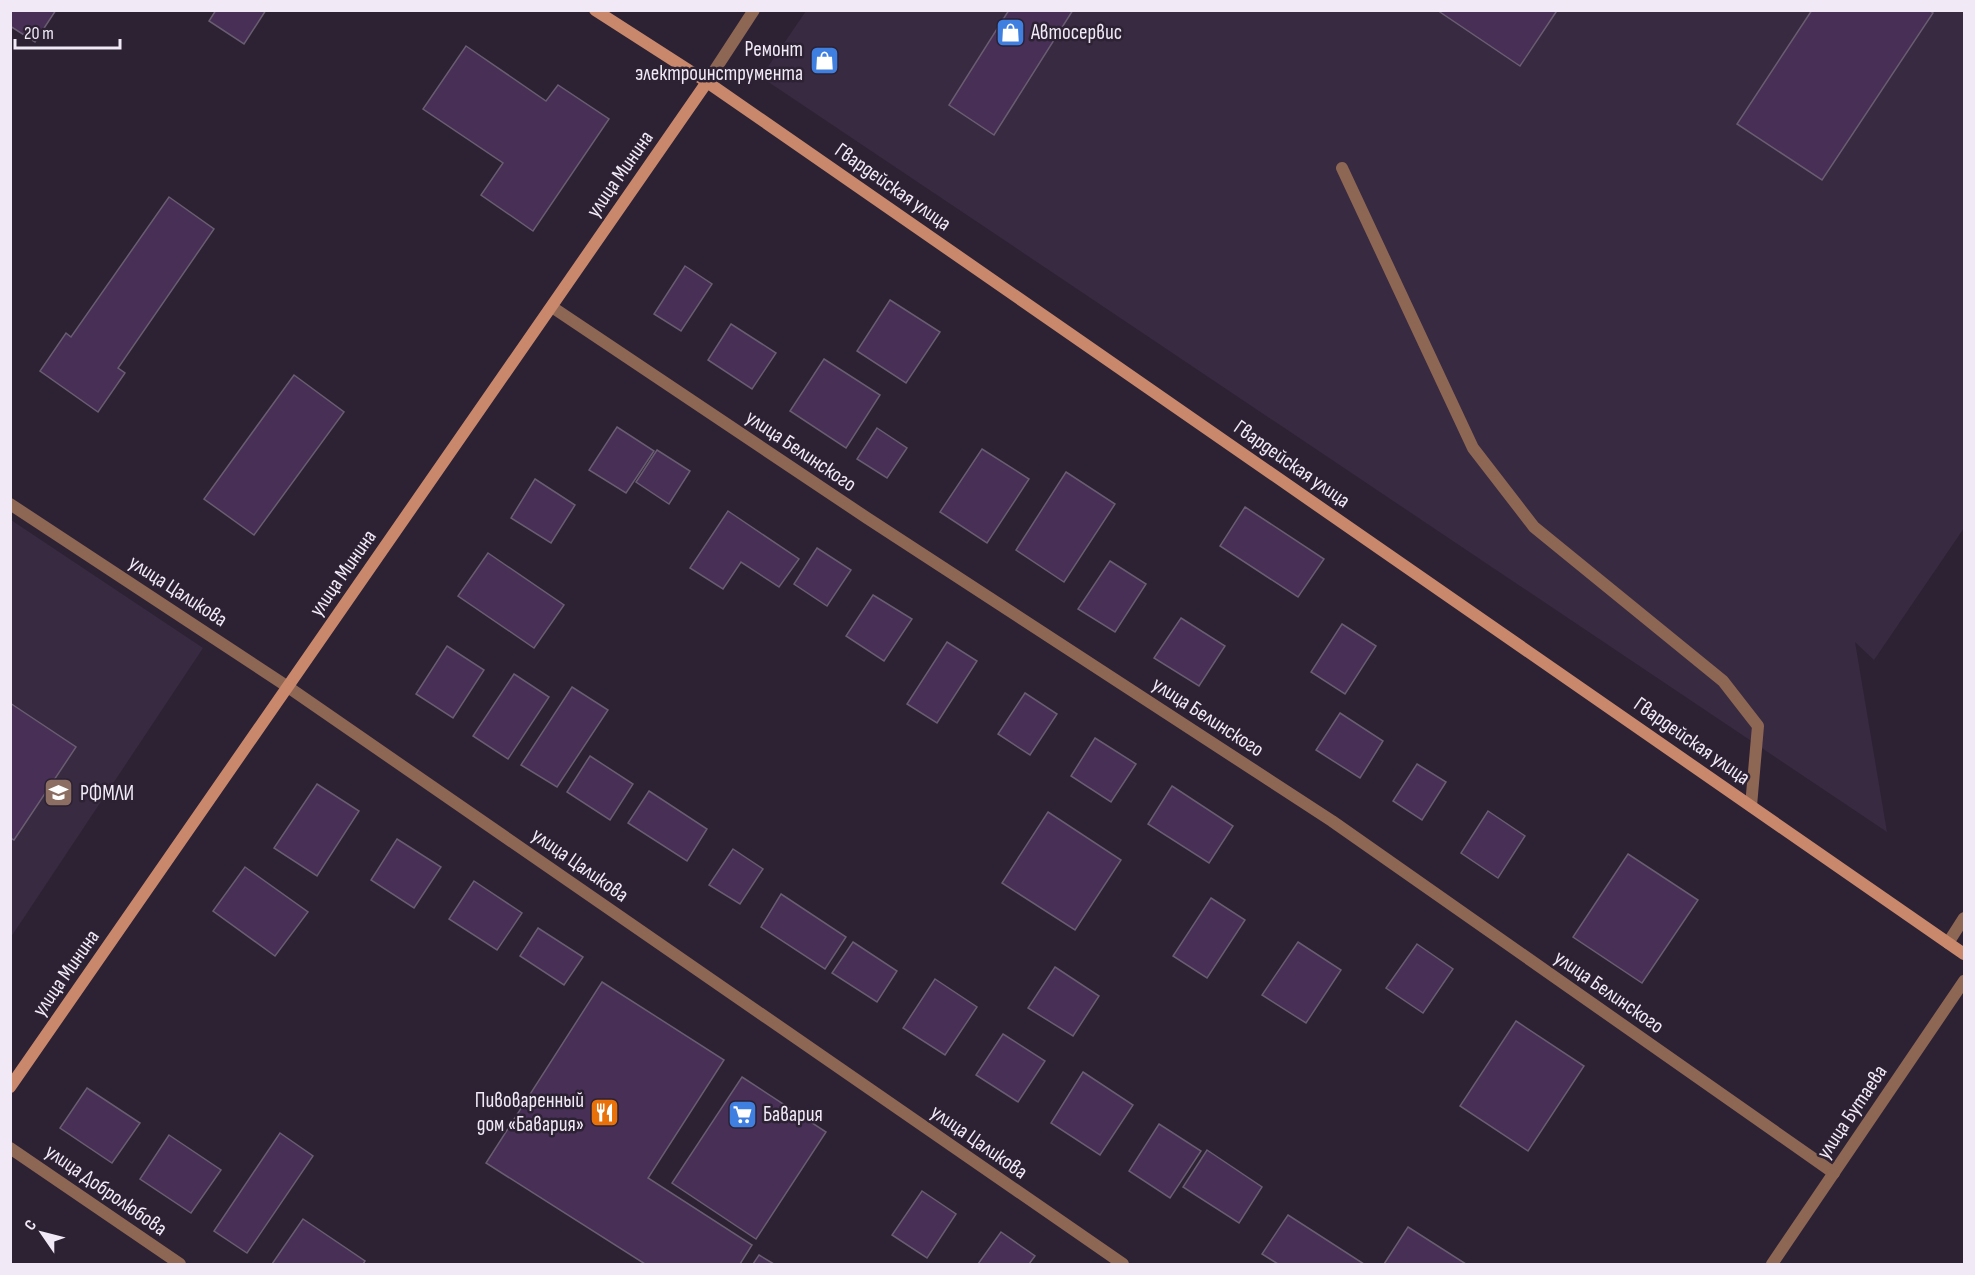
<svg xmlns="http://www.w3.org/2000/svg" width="1975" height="1275" viewBox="0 0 1975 1275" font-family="'Sofia Sans Condensed',sans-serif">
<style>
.built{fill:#382a41}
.building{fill:#472f55;stroke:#695d71;stroke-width:1.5}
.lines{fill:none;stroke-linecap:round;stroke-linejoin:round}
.lane{stroke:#8e6654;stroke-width:12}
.street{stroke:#8e6654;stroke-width:12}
.secondary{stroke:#c9886b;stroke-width:12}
.labels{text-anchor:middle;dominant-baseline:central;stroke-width:5;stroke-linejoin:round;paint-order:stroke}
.poi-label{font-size:21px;fill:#f1eaf6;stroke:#2d2234;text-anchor:start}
.street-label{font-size:21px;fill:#f1eaf6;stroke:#2d2234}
</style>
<rect width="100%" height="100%" fill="#2d2234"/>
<g class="built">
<polygon points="806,11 1964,11 1964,528 1874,660 1855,642 1887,832 761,77"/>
<polygon points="11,520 203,648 11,937"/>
</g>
<g class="building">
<polygon points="10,10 56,10 35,42 10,26"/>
<polygon points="216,10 266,10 244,44 209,21"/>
<polygon points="1009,10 1073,10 994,135 949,105"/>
<polygon points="1437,10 1554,10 1556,12 1520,66"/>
<polygon points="1812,10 1929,10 1933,13 1822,180 1737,124"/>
<polygon points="466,46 546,101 558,85 609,119 533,231 481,195 503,163 423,109"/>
<polygon points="169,197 214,229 118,368 125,373 98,412 40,371 66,333 71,337"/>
<polygon points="685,266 712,284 681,331 654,314"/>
<polygon points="890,300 940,332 906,383 857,351"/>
<polygon points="731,324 776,353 752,389 708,360"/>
<polygon points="824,359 880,395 846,448 790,411"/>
<polygon points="294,375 344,412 254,535 204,499"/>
<polygon points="617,427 654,451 626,493 589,470"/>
<polygon points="877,428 907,448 887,478 857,459"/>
<polygon points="982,449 1029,479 987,543 940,512"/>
<polygon points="657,450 690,471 669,504 636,482"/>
<polygon points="1066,472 1115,504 1064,582 1016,550"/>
<polygon points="535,479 575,505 551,543 511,518"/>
<polygon points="1245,507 1324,559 1298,597 1220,546"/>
<polygon points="728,511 799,559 779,587 741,562 723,589 690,568"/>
<polygon points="817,548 851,570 827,606 794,584"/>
<polygon points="488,553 564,605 534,648 458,596"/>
<polygon points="1110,561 1146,584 1115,632 1078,609"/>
<polygon points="873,595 912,619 884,661 846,636"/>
<polygon points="1181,618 1225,646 1199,686 1154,658"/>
<polygon points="1342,624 1376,646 1345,694 1311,672"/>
<polygon points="947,642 977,661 937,723 907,704"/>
<polygon points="447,646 484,670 453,718 416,694"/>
<polygon points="514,674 549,697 508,759 473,736"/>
<polygon points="572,687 608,710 557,787 521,765"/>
<polygon points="1025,693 1057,714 1030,755 998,734"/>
<polygon points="10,703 76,747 14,840 10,838"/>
<polygon points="1340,713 1383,741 1360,778 1316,750"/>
<polygon points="1095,738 1136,764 1111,802 1071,776"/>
<polygon points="590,756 633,784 610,820 567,792"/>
<polygon points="1417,764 1446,782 1422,820 1393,801"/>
<polygon points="317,784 359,811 317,876 274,848"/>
<polygon points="1172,786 1233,826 1209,863 1148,824"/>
<polygon points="649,791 707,829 687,861 628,823"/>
<polygon points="1488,811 1525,836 1498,878 1461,853"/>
<polygon points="1048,812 1121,860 1075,930 1002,883"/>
<polygon points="397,839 441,867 414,908 371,880"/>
<polygon points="733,849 763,869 740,904 709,885"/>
<polygon points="1628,854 1698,900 1642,983 1573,937"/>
<polygon points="245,867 308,912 275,956 213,911"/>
<polygon points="474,881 522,913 497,950 449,919"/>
<polygon points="781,894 846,937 825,969 761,927"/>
<polygon points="1211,898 1245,920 1207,978 1173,956"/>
<polygon points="538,928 583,957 564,985 520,956"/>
<polygon points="853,942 897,971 877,1002 832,973"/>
<polygon points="1298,942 1341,970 1306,1023 1262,995"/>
<polygon points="1417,944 1453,969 1423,1013 1386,988"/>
<polygon points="1055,967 1099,996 1073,1036 1028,1008"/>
<polygon points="935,979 977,1007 945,1055 903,1028"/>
<polygon points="602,982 724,1060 648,1178 752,1245 740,1264 645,1264 486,1163"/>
<polygon points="1516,1021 1584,1066 1528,1151 1460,1106"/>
<polygon points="1003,1034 1045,1061 1018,1102 976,1075"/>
<polygon points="1083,1072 1133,1105 1100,1155 1051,1123"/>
<polygon points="742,1077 826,1132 756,1239 672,1183"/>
<polygon points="87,1088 140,1123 112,1163 60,1128"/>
<polygon points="1159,1124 1201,1151 1170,1198 1129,1171"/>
<polygon points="280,1133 313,1156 247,1253 214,1231"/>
<polygon points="169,1135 221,1170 191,1213 140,1179"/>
<polygon points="1207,1150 1262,1187 1239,1223 1183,1187"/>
<polygon points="922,1191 956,1214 927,1258 892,1235"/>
<polygon points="1288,1215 1364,1264 1278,1264 1262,1254"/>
<polygon points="303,1219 365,1261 363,1264 272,1264"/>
<polygon points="1408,1227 1466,1264 1384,1264"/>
<polygon points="1001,1232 1035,1256 1029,1264 978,1264"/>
<polygon points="759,1255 774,1264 753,1264"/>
</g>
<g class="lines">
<g class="lane">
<polyline points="707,82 754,10"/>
<polyline points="1342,168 1473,448 1534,527 1723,681 1758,726 1751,806"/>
<polyline points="1948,943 1964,918"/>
</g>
<g class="street">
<polyline points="552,307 867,518 1332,821 1834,1173"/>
<polyline points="10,504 288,687 1123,1264"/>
<polyline points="10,1148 180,1264"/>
<polyline points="1772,1264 1964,981"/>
</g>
<g class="secondary">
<polyline points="595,10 707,82 1964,954"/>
<polyline points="10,1087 707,82"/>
</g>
</g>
<defs>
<symbol id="shop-square" viewBox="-11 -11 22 22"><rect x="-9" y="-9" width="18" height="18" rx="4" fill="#3f7fe0" stroke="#2d2234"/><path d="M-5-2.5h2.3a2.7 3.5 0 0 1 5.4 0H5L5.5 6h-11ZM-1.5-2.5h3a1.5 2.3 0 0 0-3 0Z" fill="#fff"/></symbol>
<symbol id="school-square" viewBox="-11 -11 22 22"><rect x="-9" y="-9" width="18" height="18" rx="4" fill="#8d6e63" stroke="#2d2234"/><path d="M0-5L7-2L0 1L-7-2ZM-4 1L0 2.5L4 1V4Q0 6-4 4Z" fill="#fff"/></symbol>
<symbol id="restaurant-square" viewBox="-11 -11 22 22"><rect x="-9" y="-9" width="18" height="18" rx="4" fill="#e8710a" stroke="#2d2234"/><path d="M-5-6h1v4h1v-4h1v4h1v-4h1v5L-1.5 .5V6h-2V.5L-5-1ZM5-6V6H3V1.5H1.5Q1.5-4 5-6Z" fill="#fff"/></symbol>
<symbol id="supermarket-square" viewBox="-11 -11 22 22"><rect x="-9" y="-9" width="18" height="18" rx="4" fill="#3f7fe0" stroke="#2d2234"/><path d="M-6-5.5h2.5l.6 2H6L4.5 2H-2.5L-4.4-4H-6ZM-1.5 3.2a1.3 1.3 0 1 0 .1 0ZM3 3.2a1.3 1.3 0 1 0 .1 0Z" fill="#fff"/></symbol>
</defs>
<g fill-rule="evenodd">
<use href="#shop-square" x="994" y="16" width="33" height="33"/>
<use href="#shop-square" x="808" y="44" width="33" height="33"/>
<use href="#school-square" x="42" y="776" width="33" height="33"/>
<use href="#restaurant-square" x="588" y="1096" width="33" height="33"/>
<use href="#supermarket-square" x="726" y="1098" width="33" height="33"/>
</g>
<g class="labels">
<g class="poi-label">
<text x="1031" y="32">Автосервис</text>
<text x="803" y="49" text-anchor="end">Ремонт<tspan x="803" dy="24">электроинструмента</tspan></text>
<text x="80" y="793">РФМЛИ</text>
<text x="584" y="1100" text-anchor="end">Пивоваренный<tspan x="584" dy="24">дом «Бавария»</tspan></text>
<text x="763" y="1114">Бавария</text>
</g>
<g class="street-label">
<text transform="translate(620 174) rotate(-55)">улица Минина</text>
<text transform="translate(893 187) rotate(35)">Гвардейская улица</text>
<text transform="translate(801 451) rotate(34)">улица Белинского</text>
<text transform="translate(1292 464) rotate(35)">Гвардейская улица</text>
<text transform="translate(343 573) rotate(-55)">улица Минина</text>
<text transform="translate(178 591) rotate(33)">улица Цаликова</text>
<text transform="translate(1208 717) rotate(33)">улица Белинского</text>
<text transform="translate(1692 741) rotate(35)">Гвардейская улица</text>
<text transform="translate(580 865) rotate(35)">улица Цаликова</text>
<text transform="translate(66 973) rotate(-55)">улица Минина</text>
<text transform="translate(1609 992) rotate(35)">улица Белинского</text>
<text transform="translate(1852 1112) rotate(-56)">улица Бутаева</text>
<text transform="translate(979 1142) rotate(35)">улица Цаликова</text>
<text transform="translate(106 1190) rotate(35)">улица Добролюбова</text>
</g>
</g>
<rect width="1975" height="1275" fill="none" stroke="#f1eaf6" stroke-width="24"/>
<g transform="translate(42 1233) rotate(305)" stroke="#2d2234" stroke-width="4.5" paint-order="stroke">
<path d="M0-4.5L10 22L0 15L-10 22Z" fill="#f1eaf6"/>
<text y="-9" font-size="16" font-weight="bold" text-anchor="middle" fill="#f1eaf6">С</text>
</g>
<path d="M15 39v9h105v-9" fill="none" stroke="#f1eaf6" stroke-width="3"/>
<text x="24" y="39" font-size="18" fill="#f1eaf6" stroke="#2d2234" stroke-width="4.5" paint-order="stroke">20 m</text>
</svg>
